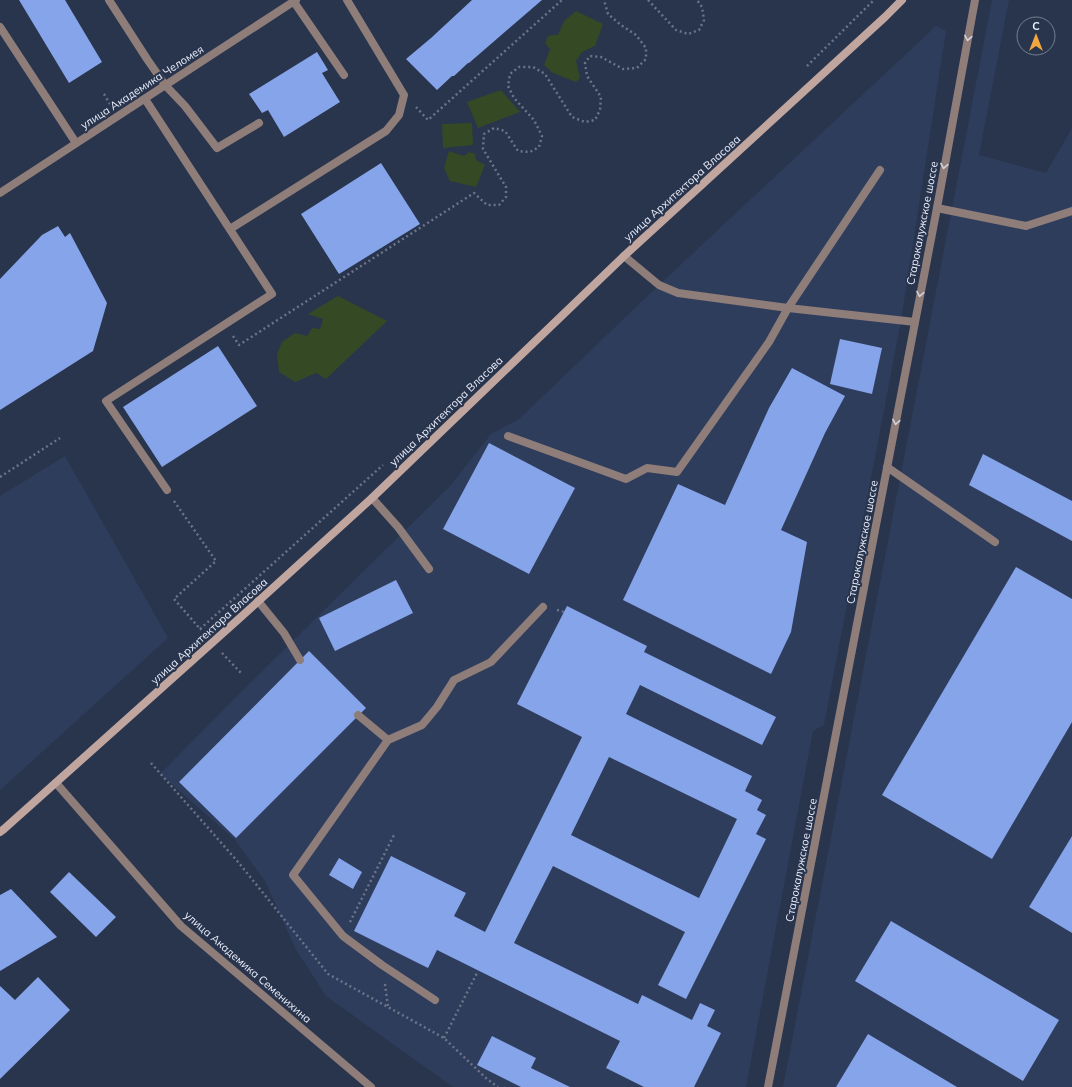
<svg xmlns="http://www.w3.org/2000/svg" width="1072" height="1087" viewBox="0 0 1072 1087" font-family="Mulish,sans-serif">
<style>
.built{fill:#2f3d5c}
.green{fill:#354a24}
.building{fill:#86a4ea;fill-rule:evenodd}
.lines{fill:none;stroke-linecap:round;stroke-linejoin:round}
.path{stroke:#6b7489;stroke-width:2.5;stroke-dasharray:2 3;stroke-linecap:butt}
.lane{stroke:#8e7d79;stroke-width:8}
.street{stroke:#8e7d79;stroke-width:8}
.secondary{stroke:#c0a69f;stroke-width:8}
.oneway{stroke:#d2d2db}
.labels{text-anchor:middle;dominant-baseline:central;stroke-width:4;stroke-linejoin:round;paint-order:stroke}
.street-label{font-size:11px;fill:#e9effc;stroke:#29344d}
</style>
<rect width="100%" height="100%" fill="#29344d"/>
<g class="built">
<polygon points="992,0 1009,0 979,155 1046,173 1072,128 1072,1087 783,1087"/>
<polygon points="936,26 946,31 901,321 824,725 813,731 746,1087 453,1087 326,996 295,948 265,881 235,840 160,774 230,703 450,486 491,434 519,419 659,285"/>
<polygon points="65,456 168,638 0,790 0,496"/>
</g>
<g class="green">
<polygon points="576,11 603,24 595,46 582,52 576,61 580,78 576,82 553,73 544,65 550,49 545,43 548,36 553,35 558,35 564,21"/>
<polygon points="501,90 520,112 478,128 467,102"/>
<polygon points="472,123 473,145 443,148 442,124"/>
<polygon points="449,151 464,156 469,152 475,154 476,160 485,165 476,187 450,181 444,168"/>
<polygon points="338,296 387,321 326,379 316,373 295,382 279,372 277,354 282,342 295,333 307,336 312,328 320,329 323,319 308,314"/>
</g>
<g class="building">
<polygon points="19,0 65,0 102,62 69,83"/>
<polygon points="472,0 542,0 469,63 468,63 454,76 452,76 437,90 406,59 431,38"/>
<polygon points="317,52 328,70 322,73 340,102 284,137 268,110 262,113 249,94"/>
<polygon points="381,163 420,224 339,274 301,214"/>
<polygon points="58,226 65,237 70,233 107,303 93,351 0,410 0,279 42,235"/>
<polygon points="840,339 882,348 872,394 830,384"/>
<polygon points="218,346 257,406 162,467 123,407"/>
<polygon points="792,368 845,396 825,433 781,530 807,542 791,632 771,674 623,600 678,484 725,505 769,408"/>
<polygon points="489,443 575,488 529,574 443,529"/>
<polygon points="983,454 1072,501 1072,541 969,485"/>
<polygon points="1016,567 1072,599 1072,722 992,859 882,795"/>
<polygon points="396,580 413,613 335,651 319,618"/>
<path d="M 567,606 L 647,646 L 644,652 L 776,717 L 762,745 L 640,685 L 626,714 L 752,776 L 745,791 L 762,800 L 757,810 L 766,815 L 756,834 L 766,839 L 686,999 L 658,985 L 685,932 L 553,866 L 514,943 L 638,1004 L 642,995 L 692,1020 L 700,1003 L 715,1010 L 707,1026 L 721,1033 L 694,1087 L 644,1087 L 606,1068 L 620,1041 L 437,950 L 428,968 L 354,931 L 391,856 L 466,893 L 454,916 L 485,932 L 582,737 L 517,704 ZM 609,757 L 737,819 L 699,898 L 571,835 Z"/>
<polygon points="309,651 366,708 236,838 179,782"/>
<polygon points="1072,836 1072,933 1029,907"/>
<polygon points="339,858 362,872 353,889 329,875"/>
<polygon points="69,872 116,917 96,937 50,892"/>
<polygon points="11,889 57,937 0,971 0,895"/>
<polygon points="891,921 1059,1020 1023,1081 855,981"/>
<polygon points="38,977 70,1010 0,1079 0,986 15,1000"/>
<polygon points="868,1034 957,1087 836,1087"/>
<polygon points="492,1036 536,1058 531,1068 570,1087 521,1087 477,1065"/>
</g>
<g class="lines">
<g class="path">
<polyline points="648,0 676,30 688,34 699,30 704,20 702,7 697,0"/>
<polyline points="807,66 874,0"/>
<polyline points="104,94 110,104"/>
<polyline points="416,107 428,120 562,0"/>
<polyline points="233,336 239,345 474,193 487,205 499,205 506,197 506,187 483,149 484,134 494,128 505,131 518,151 530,152 539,147 542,136 534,120 514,98 508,86 510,74 519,67 533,67 545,74 572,117 585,122 595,120 600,110 601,97 587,76 585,63 590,56 601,57 623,69 637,68 646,59 646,48 636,35 621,25 608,14 604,0"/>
<polyline points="0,477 60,438"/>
<polyline points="174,501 216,561 174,599 201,630"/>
<polyline points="557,610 564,612"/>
<polyline points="200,629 383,465"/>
<polyline points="222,653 241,673"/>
<polyline points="151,763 239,863 328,974 444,1038 487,1079 498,1087"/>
<polyline points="350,922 395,833"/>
<polyline points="385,984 388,1007"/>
<polyline points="444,1038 478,971"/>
</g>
<g class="lane">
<polyline points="109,0 147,59 165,85 185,106 217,148 259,123"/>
<polyline points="294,2 344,75"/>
<polyline points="0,27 76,143"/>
<polyline points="145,99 272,294 106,401 167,490"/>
<polyline points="937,208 1026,226 1072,211"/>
<polyline points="230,229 386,131 399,115 404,95 347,0"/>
<polyline points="624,256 659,285 678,293 788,308 915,322"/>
<polyline points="508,436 626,479 647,468 677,472 769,342 788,308 880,170"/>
<polyline points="887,467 995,542"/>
<polyline points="372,498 398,527 429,569"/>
<polyline points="258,601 284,633 300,660"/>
<polyline points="358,715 388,740"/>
<polyline points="435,1000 382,965 343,936 293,875 388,740 422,725 437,707 454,680 491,662 543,607"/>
</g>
<g class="street">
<polyline points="0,193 296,0"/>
<polyline points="56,783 181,926 371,1087"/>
<polyline points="768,1087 937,208 975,0"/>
</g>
<polyline class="secondary" points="0,832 4,829 242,616 372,498 624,256 885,17 902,0"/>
</g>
<defs><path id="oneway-chevron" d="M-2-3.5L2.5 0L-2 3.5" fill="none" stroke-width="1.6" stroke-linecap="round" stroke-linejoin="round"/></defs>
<g class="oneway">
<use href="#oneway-chevron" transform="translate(968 38) rotate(100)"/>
<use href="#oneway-chevron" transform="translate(944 166) rotate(100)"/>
<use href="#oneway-chevron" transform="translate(920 294) rotate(101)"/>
<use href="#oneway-chevron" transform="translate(896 422) rotate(101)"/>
</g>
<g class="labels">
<g class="street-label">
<text transform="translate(142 87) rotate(-33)">улица Академика Челомея</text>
<text transform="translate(682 188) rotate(-42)">улица Архитектора Власова</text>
<text transform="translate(922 223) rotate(-79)">Старокалужское шоссе</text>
<text transform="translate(446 411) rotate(-44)">улица Архитектора Власова</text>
<text transform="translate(862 542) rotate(-79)">Старокалужское шоссе</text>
<text transform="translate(209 631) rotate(-42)">улица Архитектора Власова</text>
<text transform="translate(801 860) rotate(-79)">Старокалужское шоссе</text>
<text transform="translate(248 967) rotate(41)">улица Академика Семенихина</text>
</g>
</g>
<g transform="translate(1036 36)"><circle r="19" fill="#29344d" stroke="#767f93"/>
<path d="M0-3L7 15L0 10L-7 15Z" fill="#f1a640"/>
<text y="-6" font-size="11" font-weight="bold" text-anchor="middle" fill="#e9effc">С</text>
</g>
</svg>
